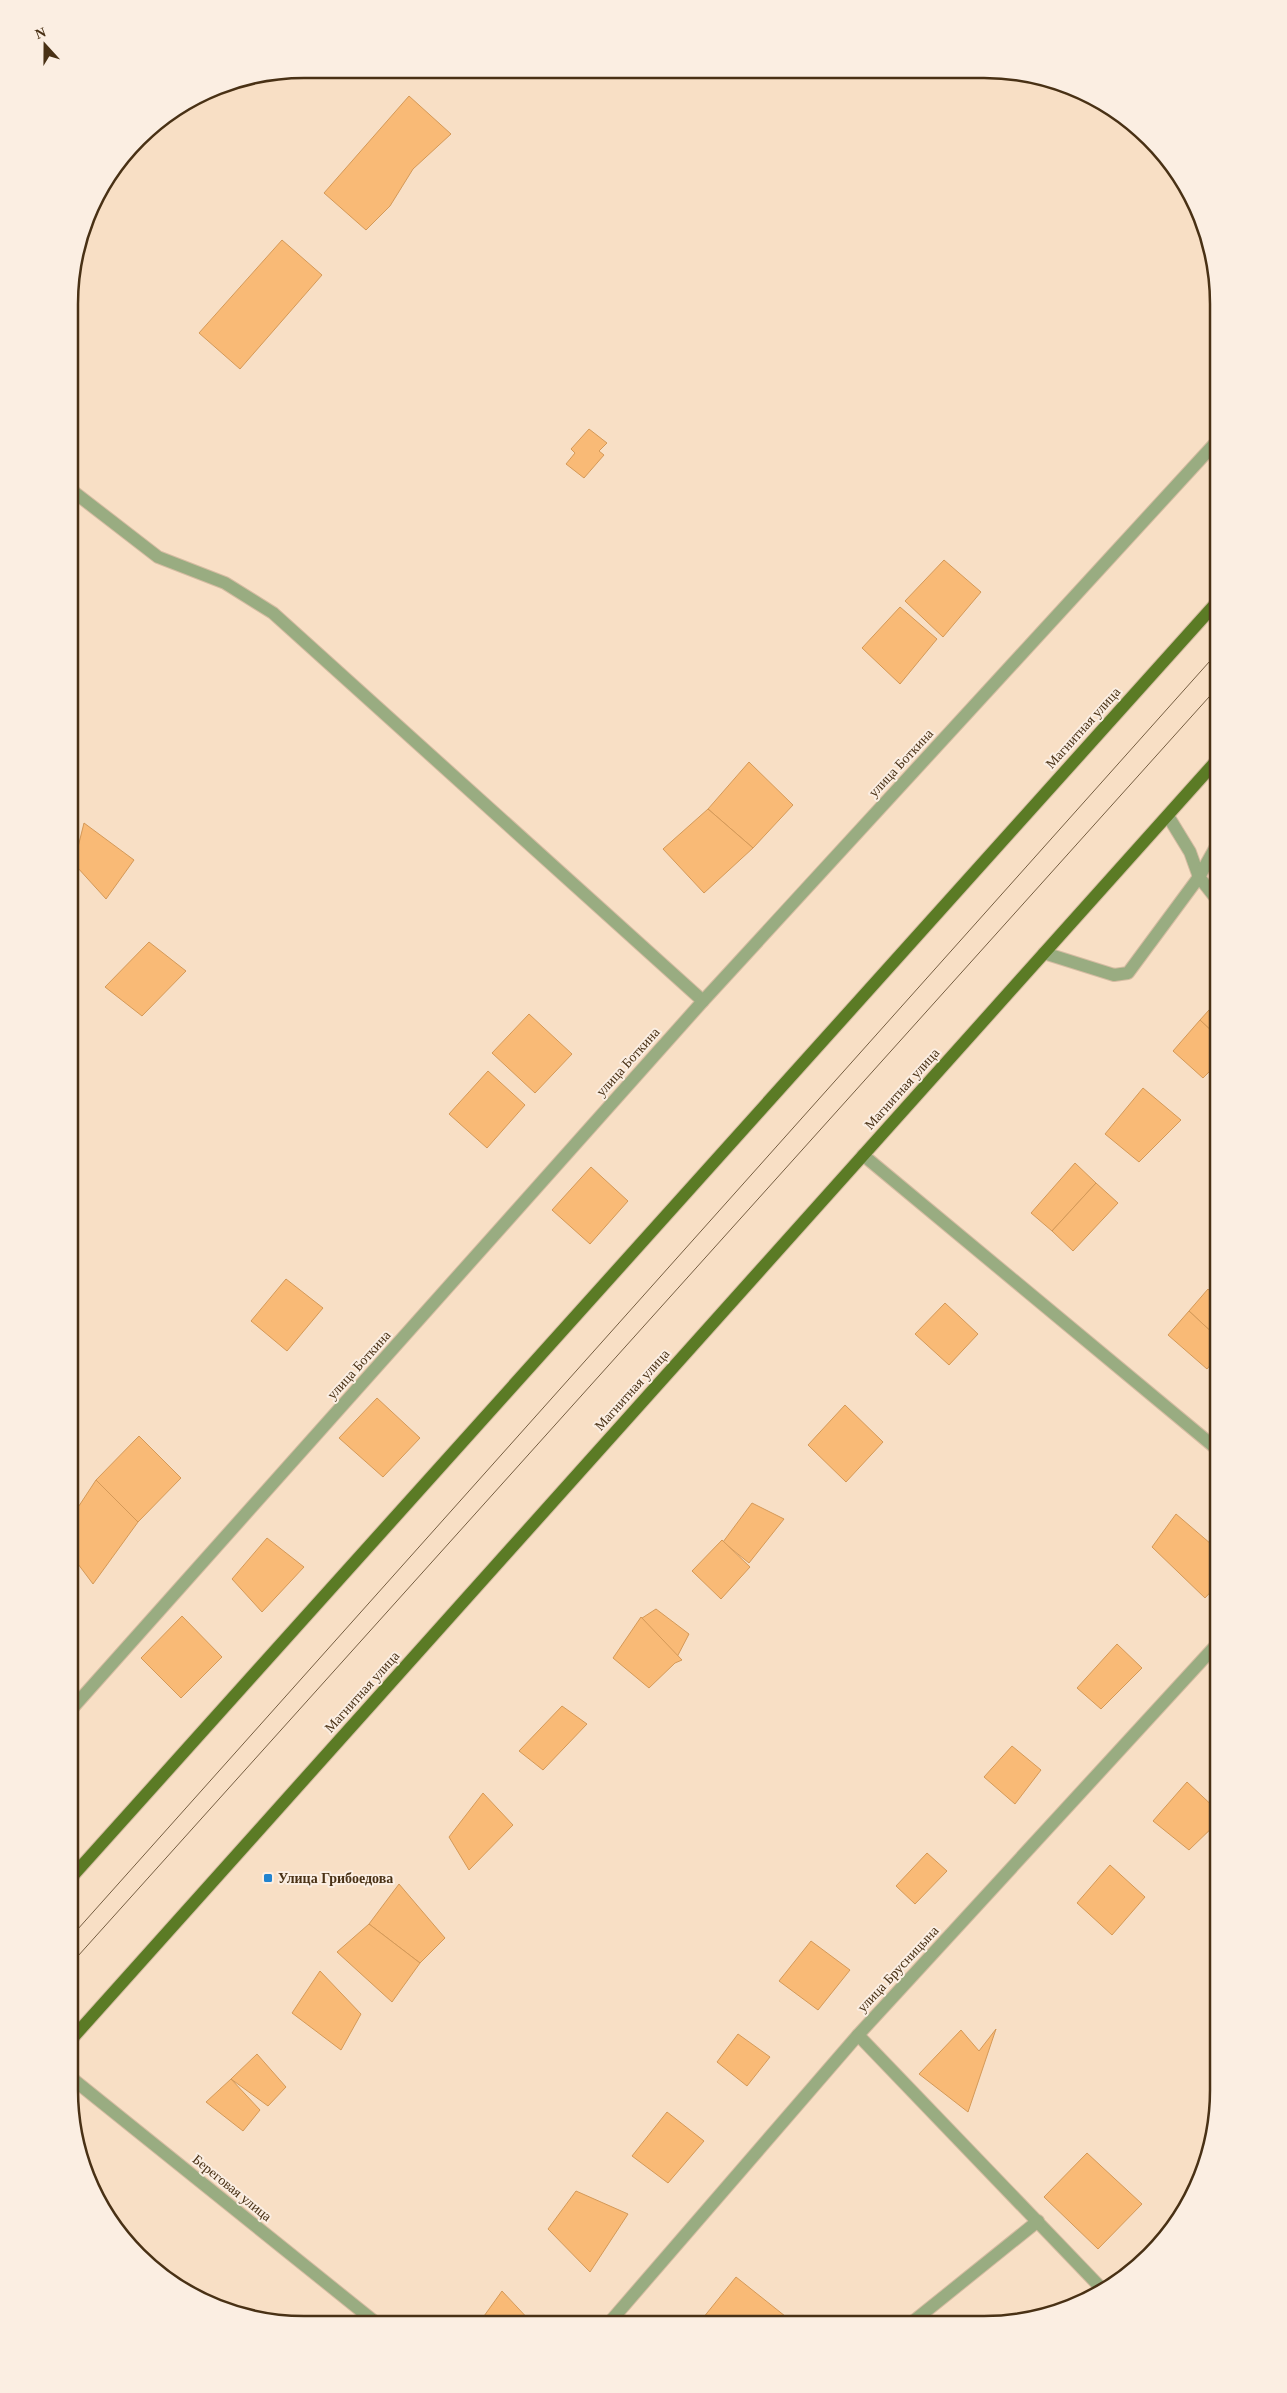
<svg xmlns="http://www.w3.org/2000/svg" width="1287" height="2393" viewBox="0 0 1287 2393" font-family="'Times New Roman',serif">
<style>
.building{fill:#f9ba76;stroke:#d49958}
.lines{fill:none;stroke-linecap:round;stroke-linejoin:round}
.lane-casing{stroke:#d5bca2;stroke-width:14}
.street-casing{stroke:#d5bca2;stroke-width:14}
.primary-casing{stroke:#d5bca2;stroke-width:14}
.lane{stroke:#99ac81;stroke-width:12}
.street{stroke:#99ac81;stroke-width:12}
.primary{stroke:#5b7b25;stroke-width:12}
.tram{stroke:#765e42;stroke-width:1}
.poi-dot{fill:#2183cf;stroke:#fbeee2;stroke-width:2}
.labels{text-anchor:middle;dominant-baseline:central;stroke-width:4;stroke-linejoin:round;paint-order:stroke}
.street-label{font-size:14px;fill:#493115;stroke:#fbeee2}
.poi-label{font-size:14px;font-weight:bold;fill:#493115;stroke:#fbeee2;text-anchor:start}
.rim{fill:none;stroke:#493115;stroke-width:2.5}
</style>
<rect width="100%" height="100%" fill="#f8dfc5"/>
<g class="building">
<polygon points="409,96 451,134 413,169 390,206 366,230 324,193"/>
<polygon points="282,240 322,275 240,369 199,333"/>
<polygon points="589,429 607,443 599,451 604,455 584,478 566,464 575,453 571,449"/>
<polygon points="944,560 981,592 943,637 905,601"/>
<polygon points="900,607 937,639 900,684 862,648"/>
<polygon points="749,762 793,805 753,848 708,809"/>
<polygon points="708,809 753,848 704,893 663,849"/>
<polygon points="84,823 134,860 106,899 77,867 70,879"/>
<polygon points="149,942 186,971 142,1016 105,987"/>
<polygon points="1218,1000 1218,1037 1200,1020"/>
<polygon points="529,1014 572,1054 535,1093 492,1053"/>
<polygon points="1200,1020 1218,1037 1218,1063 1203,1078 1173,1051"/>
<polygon points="488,1071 525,1105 487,1148 449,1114"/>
<polygon points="1143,1088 1181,1120 1139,1162 1105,1134"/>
<polygon points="1075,1163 1096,1183 1052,1231 1031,1213"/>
<polygon points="591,1167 628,1201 590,1244 552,1210"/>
<polygon points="1096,1183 1118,1203 1073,1251 1052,1231"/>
<polygon points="286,1279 323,1308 287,1351 251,1321"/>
<polygon points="1208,1289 1218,1299 1218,1338 1189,1311"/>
<polygon points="945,1303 978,1334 949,1365 915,1334"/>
<polygon points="1189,1311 1218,1338 1218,1356 1207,1369 1168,1335"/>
<polygon points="377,1398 420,1438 383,1477 339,1438"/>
<polygon points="845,1405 883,1442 846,1482 808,1445"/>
<polygon points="139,1436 181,1478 138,1522 96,1480"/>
<polygon points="96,1480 138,1522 93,1584 69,1552 69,1521"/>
<polygon points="752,1503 784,1519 749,1563 723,1542"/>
<polygon points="1176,1514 1218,1550 1218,1584 1205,1598 1152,1547"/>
<polygon points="267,1538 304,1567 262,1612 232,1579"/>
<polygon points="722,1540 750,1567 721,1599 692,1571"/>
<polygon points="656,1609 689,1634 677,1657 639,1620"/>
<polygon points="182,1616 222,1657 181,1698 141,1658"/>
<polygon points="641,1617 682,1660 675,1663 649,1688 613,1658"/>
<polygon points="1117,1644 1142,1668 1101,1709 1077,1688"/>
<polygon points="562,1706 587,1724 543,1770 519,1751"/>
<polygon points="1012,1746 1041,1770 1015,1804 984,1777"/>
<polygon points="1187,1782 1218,1811 1218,1822 1189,1850 1153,1821"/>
<polygon points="483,1793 513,1825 469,1870 449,1837"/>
<polygon points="927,1853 947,1871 915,1904 896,1886"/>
<polygon points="1110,1865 1145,1897 1112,1935 1077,1903"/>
<polygon points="399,1884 445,1938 420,1963 369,1924"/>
<polygon points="369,1924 420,1963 392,2002 337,1952"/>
<polygon points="811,1941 850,1970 818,2010 779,1981"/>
<polygon points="320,1971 361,2014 341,2050 292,2013"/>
<polygon points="996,2029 968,2112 919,2074 961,2030 979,2051"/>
<polygon points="738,2034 770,2057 747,2086 717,2062"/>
<polygon points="257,2054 286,2087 268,2106 231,2079"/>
<polygon points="231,2079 260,2110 243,2131 206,2102"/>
<polygon points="667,2112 704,2141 668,2183 632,2156"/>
<polygon points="1087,2153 1142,2204 1098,2249 1044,2197"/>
<polygon points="576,2191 628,2214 590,2272 548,2229"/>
<polygon points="120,2233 139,2243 134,2249"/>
<polygon points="736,2277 795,2324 699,2323"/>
<polygon points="502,2291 532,2323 479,2323"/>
</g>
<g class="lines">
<defs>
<g id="lane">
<polyline points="1168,816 1190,852 1199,877 1218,901"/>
<polyline points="1044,953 1114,975 1128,973 1199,877 1218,843"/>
</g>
<g id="street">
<polyline points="70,489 158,557 225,583 273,613 703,1001"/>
<polyline points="863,1155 1218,1450"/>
<polyline points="69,1712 703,1001 1218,440"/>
<polyline points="858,2035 1103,2290"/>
<polyline points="69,2076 375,2322"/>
<polyline points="609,2323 858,2035 1218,1643"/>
<polyline points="910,2324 1038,2221"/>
</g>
<g id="primary">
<polyline points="69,1880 1218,601"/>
<polyline points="69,2042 1218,759"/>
</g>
</defs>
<use href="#lane" class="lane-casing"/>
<use href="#street" class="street-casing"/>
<use href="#primary" class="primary-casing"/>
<use href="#lane" class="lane"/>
<use href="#street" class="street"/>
<use href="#primary" class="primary"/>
<g class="tram">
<polyline points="69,1939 1218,652"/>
<polyline points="69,1966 1218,687"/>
</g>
</g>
<rect class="poi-dot" x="263" y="1873" width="10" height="10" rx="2.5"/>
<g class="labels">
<g class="street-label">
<text transform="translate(1083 728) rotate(-48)">Магнитная улица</text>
<text transform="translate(901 763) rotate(-47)">улица Боткина</text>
<text transform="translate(628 1062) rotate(-48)">улица Боткина</text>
<text transform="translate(902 1089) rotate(-48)">Магнитная улица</text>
<text transform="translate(359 1365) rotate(-48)">улица Боткина</text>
<text transform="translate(632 1390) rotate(-48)">Магнитная улица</text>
<text transform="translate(362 1692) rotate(-48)">Магнитная улица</text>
<text transform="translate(898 1969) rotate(-47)">улица Брусницына</text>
<text transform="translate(232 2188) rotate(39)">Береговая улица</text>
</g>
<g class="poi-label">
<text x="278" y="1878">Улица Грибоедова</text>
</g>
</g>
<path d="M0 0H1287V2393H0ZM304 78H984A226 226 0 0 1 1210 304V2090A226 226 0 0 1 984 2316H304A226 226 0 0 1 78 2090V304A226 226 0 0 1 304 78Z" fill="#fbeee2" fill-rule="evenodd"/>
<path class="rim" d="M304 78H984A226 226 0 0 1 1210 304V2090A226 226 0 0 1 984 2316H304A226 226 0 0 1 78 2090V304A226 226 0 0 1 304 78Z"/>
<g transform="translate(45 45) rotate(339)" stroke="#fbeee2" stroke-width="4" paint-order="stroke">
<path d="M0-4L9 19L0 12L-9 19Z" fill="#493115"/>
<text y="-8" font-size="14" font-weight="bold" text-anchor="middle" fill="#493115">N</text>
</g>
</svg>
